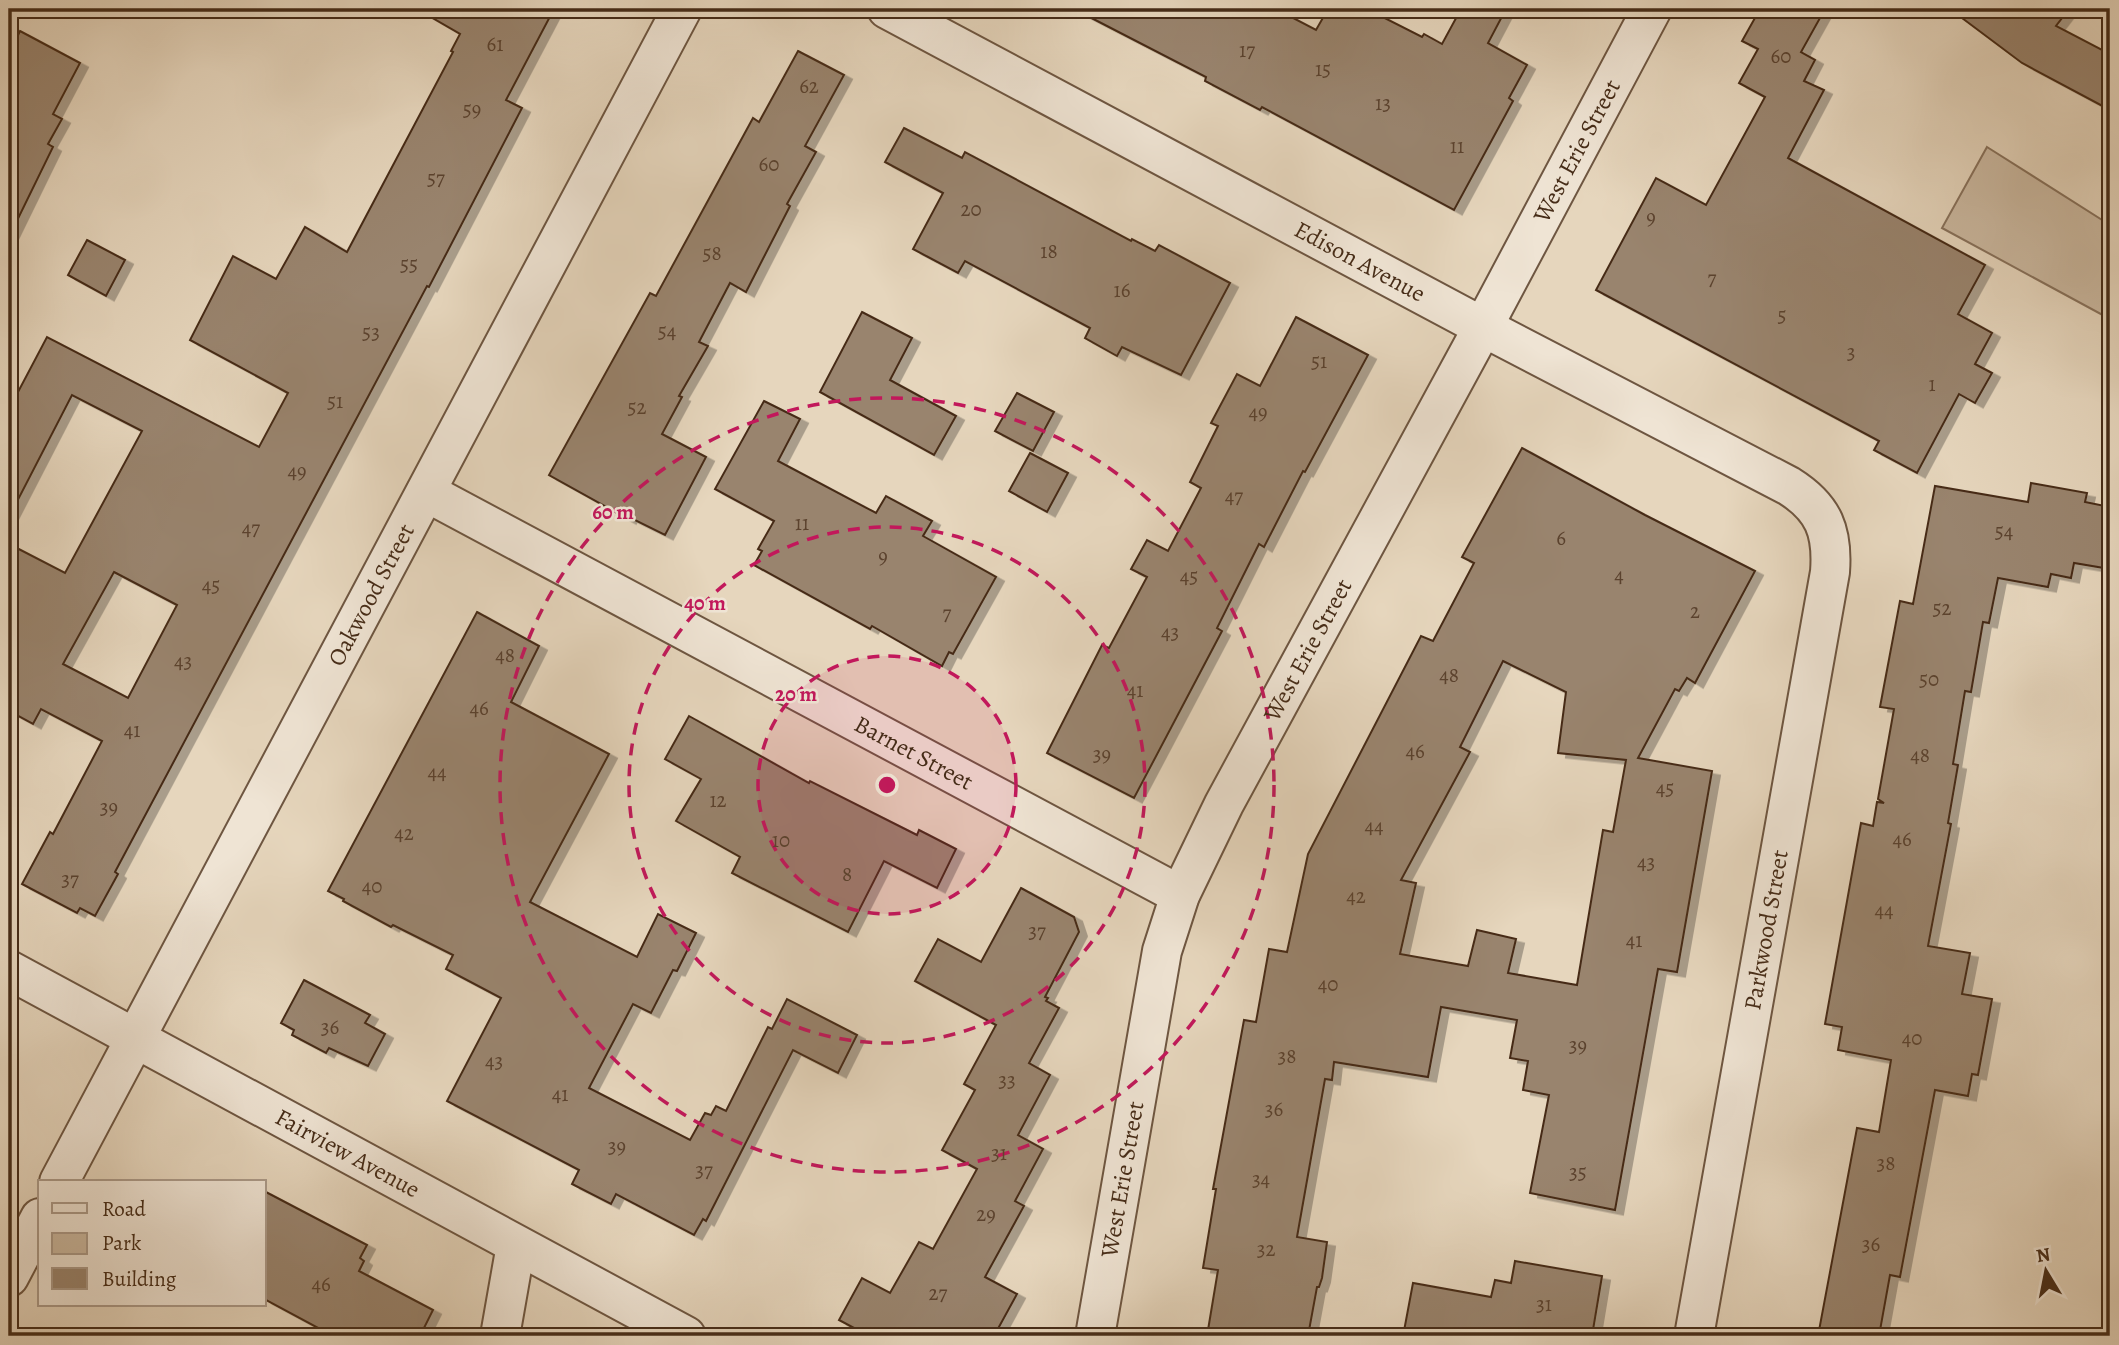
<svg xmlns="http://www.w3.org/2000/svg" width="2119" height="1345" viewBox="0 0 2119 1345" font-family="Alegreya,serif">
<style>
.green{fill:#cbb9a1;stroke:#88725c;stroke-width:2}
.building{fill:#99846e;stroke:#462c18;stroke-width:2;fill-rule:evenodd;filter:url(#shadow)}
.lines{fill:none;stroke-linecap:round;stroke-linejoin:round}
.minor-casing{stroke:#6e5641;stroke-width:42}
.minor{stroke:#efe4d4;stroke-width:38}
.ring{fill:none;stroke:#c2185b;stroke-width:3.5;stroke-dasharray:12 9}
.labels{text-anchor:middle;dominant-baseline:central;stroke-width:5;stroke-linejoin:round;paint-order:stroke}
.number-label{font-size:21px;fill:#5b422e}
.street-label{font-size:24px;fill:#462c18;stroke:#efe4d4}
.centre{fill:#c2185b;stroke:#efe4d4;stroke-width:3.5}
.ring-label{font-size:21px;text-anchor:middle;font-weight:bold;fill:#c2185b;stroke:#efe4d4;stroke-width:5;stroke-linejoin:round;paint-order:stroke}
</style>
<defs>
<filter id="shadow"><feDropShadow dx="8" dy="4.5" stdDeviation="0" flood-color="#0004"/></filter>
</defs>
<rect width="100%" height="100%" fill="#e6d6bd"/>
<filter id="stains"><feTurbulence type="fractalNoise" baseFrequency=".00286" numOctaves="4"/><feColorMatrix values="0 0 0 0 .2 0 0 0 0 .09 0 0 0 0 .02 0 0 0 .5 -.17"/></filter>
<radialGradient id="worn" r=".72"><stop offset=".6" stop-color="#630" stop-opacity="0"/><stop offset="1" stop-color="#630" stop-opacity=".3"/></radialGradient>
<polygon class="green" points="1987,147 2110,225 2110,319 1942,228"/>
<g class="building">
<path d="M 417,9 L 554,9 L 506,100 L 522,108 L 429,287 L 427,286 L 115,872 L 118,874 L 95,916 L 80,908 L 77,913 L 22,884 L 50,832 L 53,834 L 102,741 L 41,709 L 33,724 L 9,711 L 9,544 L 65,573 L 142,431 L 72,395 L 9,517 L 9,409 L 47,337 L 259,447 L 288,393 L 190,340 L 233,256 L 276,279 L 305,227 L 347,252 L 453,52 L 451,51 L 460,34 ZM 114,572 L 177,605 L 128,698 L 63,664 Z"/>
<polygon points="1074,9 1276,9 1316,30 1328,9 1367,9 1422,37 1424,34 1442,44 1461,9 1506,9 1488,43 1527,65 1509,98 1513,101 1454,210 1262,107 1260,110 1205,81 1206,77"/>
<polygon points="1760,9 1825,9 1801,52 1815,60 1804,81 1824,90 1788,158 1985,265 1958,314 1992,333 1975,364 1992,373 1975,403 1959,394 1917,473 1874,450 1879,441 1596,290 1656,178 1706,205 1765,97 1739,83 1758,49 1742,41"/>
<polygon points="1950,9 2069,9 2056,26 2110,54 2110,110 2022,63"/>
<polygon points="20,31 80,63 53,114 62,119 48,144 53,147 9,237 9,54"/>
<polygon points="798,51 844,75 805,146 816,152 787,204 790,206 746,292 730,283 699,342 708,346 679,396 682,397 662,434 706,457 665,535 629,517 628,519 549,475 650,293 656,296 753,118 759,122"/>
<polygon points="904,128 962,158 965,152 1131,241 1132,239 1155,251 1159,245 1230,283 1181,375 1122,347 1117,356 1085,338 1090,328 965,261 958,273 913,249 943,193 885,162"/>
<polygon points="87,240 125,260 106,296 68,275"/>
<polygon points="862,312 912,338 890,380 956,416 934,455 820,392"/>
<polygon points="1296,317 1368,355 1305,472 1303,471 1264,547 1259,544 1217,628 1222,631 1134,798 1047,753 1102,645 1109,648 1147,577 1131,569 1147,540 1168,551 1201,488 1190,482 1218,426 1211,423 1237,374 1260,386"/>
<polygon points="1017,393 1054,412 1033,451 995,431"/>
<polygon points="764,401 800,419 778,461 876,513 886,496 932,521 923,536 996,577 953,654 949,652 942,666 872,626 870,629 754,565 762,551 758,549 774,521 715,489"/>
<path d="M 1522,448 L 1645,515 L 1755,571 L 1695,683 L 1687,678 L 1679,691 L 1675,689 L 1638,758 L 1712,771 L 1677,972 L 1658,969 L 1615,1210 L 1530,1193 L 1549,1095 L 1523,1090 L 1528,1061 L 1510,1058 L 1517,1020 L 1441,1007 L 1428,1077 L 1334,1062 L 1332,1080 L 1325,1079 L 1297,1237 L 1327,1242 L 1322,1278 L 1319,1287 L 1317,1287 L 1308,1336 L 1207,1336 L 1218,1270 L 1203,1268 L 1216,1189 L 1213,1189 L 1244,1020 L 1256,1022 L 1269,949 L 1287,952 L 1308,854 L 1421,636 L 1433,641 L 1474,563 L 1462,557 ZM 1503,661 L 1566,692 L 1558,753 L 1626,760 L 1613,832 L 1603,830 L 1577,985 L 1508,973 L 1516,939 L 1477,930 L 1468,966 L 1400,954 L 1416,883 L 1401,880 L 1470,752 L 1460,747 Z"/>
<polygon points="1030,453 1068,473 1047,512 1009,491"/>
<polygon points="2031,483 2087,493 2085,502 2110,507 2110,569 2074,563 2071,578 2051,574 2048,587 1998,578 1989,623 1983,622 1971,692 1965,691 1953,764 1958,765 1948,823 1951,824 1928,946 1970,953 1962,994 1992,999 1978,1075 1972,1074 1968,1096 1935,1090 1900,1277 1890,1275 1879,1336 1818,1336 1857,1128 1879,1132 1891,1060 1838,1050 1842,1027 1825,1024 1861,823 1873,826 1877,802 1884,803 1878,799 1894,709 1880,707 1900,601 1913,604 1935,486 2028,502"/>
<polygon points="477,612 539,646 511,702 609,754 530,902 637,957 658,914 696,933 677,971 673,970 651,1013 633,1004 589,1088 690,1140 705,1113 711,1115 716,1106 726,1111 768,1027 772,1029 787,999 857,1035 838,1073 793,1050 706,1221 703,1219 694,1235 616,1194 611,1204 572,1184 579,1170 447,1101 501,998 446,969 453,955 393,925 391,927 343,901 344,899 328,891"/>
<polygon points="689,716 809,783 810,781 917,835 919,830 956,849 937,888 884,861 848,932 732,873 740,857 676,821 701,779 665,759"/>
<polygon points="1021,888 1074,917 1079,932 1045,997 1048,998 1046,1001 1059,1008 1029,1063 1050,1075 1018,1135 1043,1149 1015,1201 1024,1206 985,1277 1017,1294 994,1336 869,1336 839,1320 862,1278 890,1293 919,1242 933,1249 977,1169 942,1150 975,1090 964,1084 996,1025 915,981 938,939 981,962"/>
<polygon points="304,980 370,1015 365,1023 385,1034 368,1066 329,1048 326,1053 292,1035 294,1030 281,1023"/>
<polygon points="264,1191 367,1245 360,1258 364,1261 359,1271 433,1310 420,1336 333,1336 264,1299"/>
<polygon points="1515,1261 1602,1276 1592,1336 1432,1336 1404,1331 1413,1283 1491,1297 1495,1280 1511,1283"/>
</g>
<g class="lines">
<defs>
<g id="minor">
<path id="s1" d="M 887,9 L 1483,327 L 1789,486 C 1824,508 1833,532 1830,572 L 1694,1336"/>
<path id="s2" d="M 426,492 L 1180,895"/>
<path id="s3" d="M 9,970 L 686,1336"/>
<path id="s4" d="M 59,1182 L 682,9"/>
<polyline points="9,1277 40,1218"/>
<polyline points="500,1336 516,1245"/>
<path id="s5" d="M 1095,1336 L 1162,951 L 1180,895 L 1224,804 L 1483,327 L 1652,9"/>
</g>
</defs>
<use href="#minor" class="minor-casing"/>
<use href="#minor" class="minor"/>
</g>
<circle cx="887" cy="785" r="129" fill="#c2185b" fill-opacity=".12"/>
<g class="ring">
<circle cx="887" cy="785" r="129"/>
<circle cx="887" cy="785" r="258"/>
<circle cx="887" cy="785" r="387"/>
</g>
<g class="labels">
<g class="number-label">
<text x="495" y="44">61</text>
<text x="1247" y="50">17</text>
<text x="1781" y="56">60</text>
<text x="1323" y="69">15</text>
<text x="809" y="86">62</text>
<text x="1383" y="103">13</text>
<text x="472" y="109">59</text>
<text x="1457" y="146">11</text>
<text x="769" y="164">60</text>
<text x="436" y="178">57</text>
<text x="971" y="209">20</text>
<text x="1651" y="217">9</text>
<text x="1049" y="251">18</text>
<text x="712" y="253">58</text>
<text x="409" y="264">55</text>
<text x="1712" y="278">7</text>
<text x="1122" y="290">16</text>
<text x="1782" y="315">5</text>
<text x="667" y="331">54</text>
<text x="371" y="332">53</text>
<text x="1851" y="352">3</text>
<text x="1319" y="361">51</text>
<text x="1932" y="384">1</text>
<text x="335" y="401">51</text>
<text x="637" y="407">52</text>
<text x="1258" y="412">49</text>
<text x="297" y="471">49</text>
<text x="1234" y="496">47</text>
<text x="802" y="523">11</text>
<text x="251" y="528">47</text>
<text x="2004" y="531">54</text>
<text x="1561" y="538">6</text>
<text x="883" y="556">9</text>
<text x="1619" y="575">4</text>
<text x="1189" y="576">45</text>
<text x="211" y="585">45</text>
<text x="1942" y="608">52</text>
<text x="1695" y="611">2</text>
<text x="947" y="613">7</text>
<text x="1170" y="632">43</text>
<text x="505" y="655">48</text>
<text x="183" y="661">43</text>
<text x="1449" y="675">48</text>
<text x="1929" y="679">50</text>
<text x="1135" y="690">41</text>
<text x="479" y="708">46</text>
<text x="132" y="730">41</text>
<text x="1415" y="751">46</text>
<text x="1102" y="754">39</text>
<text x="1920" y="755">48</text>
<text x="437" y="772">44</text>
<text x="1665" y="788">45</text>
<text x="718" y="800">12</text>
<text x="109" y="807">39</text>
<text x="1374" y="826">44</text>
<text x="404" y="833">42</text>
<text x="1902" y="839">46</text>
<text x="781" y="840">10</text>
<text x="1646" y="862">43</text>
<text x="847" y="874">8</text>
<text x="70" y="879">37</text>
<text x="372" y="886">40</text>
<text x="1356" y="896">42</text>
<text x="1884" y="910">44</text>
<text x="1037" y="931">37</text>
<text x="1634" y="940">41</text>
<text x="1328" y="984">40</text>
<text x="330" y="1027">36</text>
<text x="1912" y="1038">40</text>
<text x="1578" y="1045">39</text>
<text x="1287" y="1056">38</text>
<text x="494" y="1061">43</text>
<text x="1007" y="1080">33</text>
<text x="560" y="1094">41</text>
<text x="1274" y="1109">36</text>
<text x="617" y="1146">39</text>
<text x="999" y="1153">31</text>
<text x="1886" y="1163">38</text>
<text x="704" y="1170">37</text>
<text x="1578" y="1172">35</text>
<text x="1261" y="1179">34</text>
<text x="986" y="1214">29</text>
<text x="1871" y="1244">36</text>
<text x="1266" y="1249">32</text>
<text x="321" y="1284">46</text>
<text x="938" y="1293">27</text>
<text x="1544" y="1304">31</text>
</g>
<g class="street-label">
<text stroke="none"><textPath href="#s5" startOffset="1293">West Erie Street</textPath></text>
<text stroke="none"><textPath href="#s1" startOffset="536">Edison Avenue</textPath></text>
<text stroke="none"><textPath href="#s4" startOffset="665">Oakwood Street</textPath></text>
<text stroke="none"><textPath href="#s5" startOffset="726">West Erie Street</textPath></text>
<text stroke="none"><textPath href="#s2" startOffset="553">Barnet Street</textPath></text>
<text transform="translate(1766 930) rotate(-80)">Parkwood Street</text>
<text stroke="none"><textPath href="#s3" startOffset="385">Fairview Avenue</textPath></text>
<text stroke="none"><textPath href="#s5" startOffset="159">West Erie Street</textPath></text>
</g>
</g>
<circle cx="887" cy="785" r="10" class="centre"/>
<g class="ring-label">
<text x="613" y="519">60 m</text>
<text x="705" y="610">40 m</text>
<text x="796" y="701">20 m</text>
</g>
<rect width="2119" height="1345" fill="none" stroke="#e6d6bd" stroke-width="35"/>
<rect x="10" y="10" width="2098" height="1324" fill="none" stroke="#462c18" stroke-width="3.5"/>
<rect x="18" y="18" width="2084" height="1310" fill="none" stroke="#462c18" stroke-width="2"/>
<rect x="38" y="1180" width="228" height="126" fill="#efe4d4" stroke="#ab9a89" stroke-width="2"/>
<rect x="52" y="1203" width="35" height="10" fill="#efe4d4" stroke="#ab9a89" stroke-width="2"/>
<text x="102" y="1216" font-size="21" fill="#462c18">Road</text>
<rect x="52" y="1233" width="35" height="21" fill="#cbb9a1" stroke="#ab9a89" stroke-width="2"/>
<text x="102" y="1250" font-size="21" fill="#462c18">Park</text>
<rect x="52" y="1268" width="35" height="21" fill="#99846e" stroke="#ab9a89" stroke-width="2"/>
<text x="102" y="1286" font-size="21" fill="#462c18">Building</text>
<g transform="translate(2046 1271) rotate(350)" stroke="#efe4d4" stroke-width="5" paint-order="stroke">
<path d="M0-5L12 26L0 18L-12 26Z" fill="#462c18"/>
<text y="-10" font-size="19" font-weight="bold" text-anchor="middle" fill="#462c18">N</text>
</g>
<rect width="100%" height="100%" filter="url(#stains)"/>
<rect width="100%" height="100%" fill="url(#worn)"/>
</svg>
